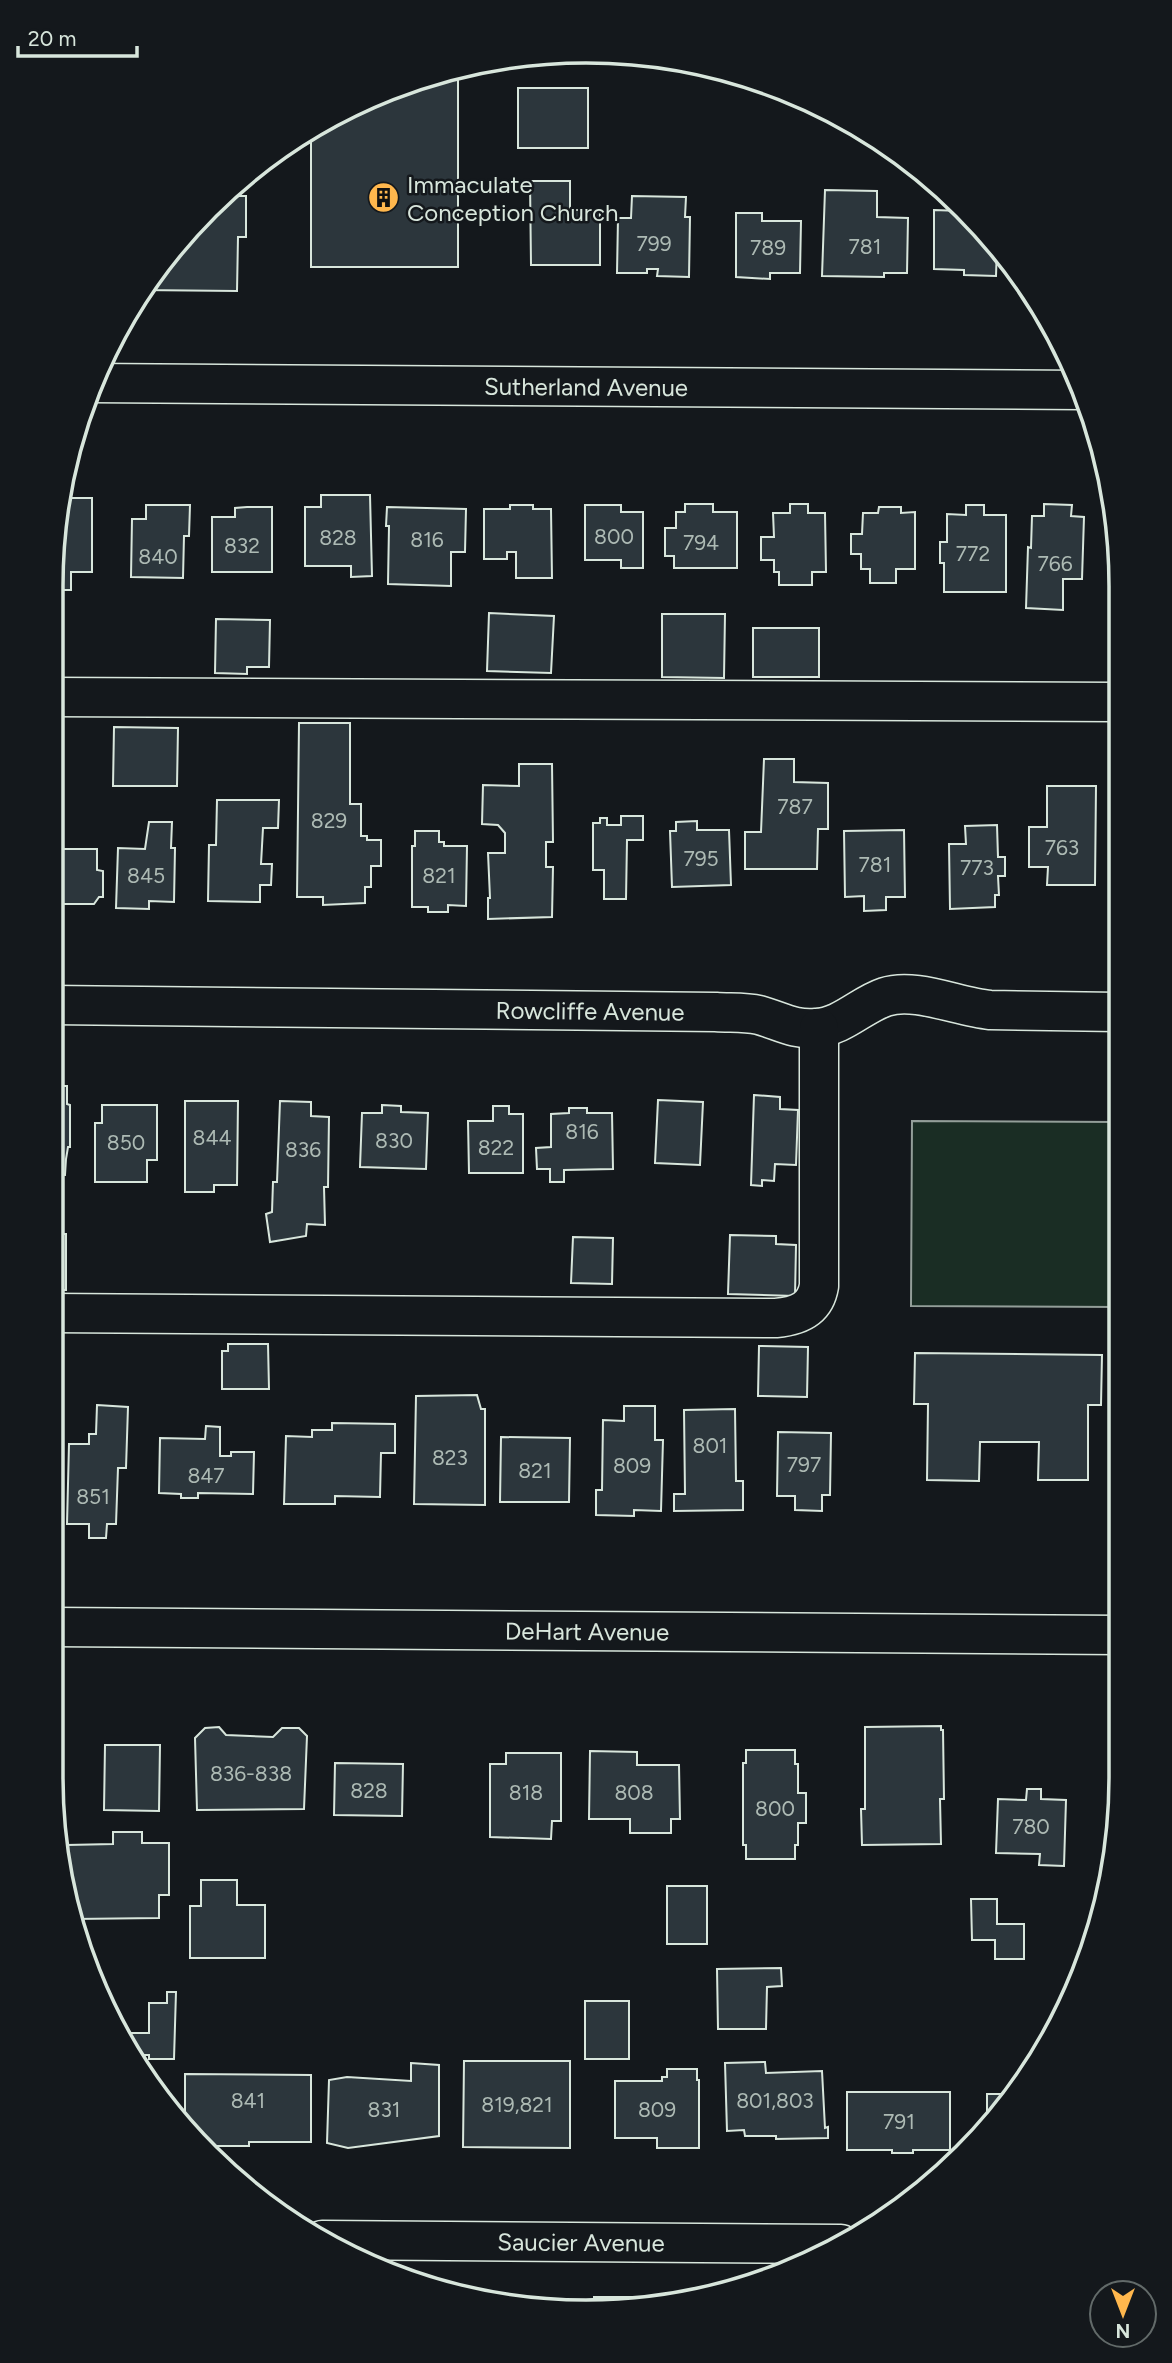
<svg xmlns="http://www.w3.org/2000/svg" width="1172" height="2363" viewBox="0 0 1172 2363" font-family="Figtree,sans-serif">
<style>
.green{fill:#1a2d24;stroke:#939e99;stroke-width:2}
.building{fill:#2c363c;stroke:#d8e6dc;stroke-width:2}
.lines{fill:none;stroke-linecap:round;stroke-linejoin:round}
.minor-casing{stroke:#d8e6dc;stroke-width:41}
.minor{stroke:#14181c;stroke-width:38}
.labels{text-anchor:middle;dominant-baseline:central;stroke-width:5;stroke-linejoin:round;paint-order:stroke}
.number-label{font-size:21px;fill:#adbab4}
.poi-label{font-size:24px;fill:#d8e6dc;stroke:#14181c;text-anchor:start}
.street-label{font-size:24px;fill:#d8e6dc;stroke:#14181c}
.rim{fill:none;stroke:#d8e6dc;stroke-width:3.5}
</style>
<rect width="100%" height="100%" fill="#14181c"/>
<polygon class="green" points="912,1121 1119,1122 1120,1307 911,1306"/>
<g class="building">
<polygon points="458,68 458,267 311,267 311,129 382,91"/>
<rect x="518" y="88" width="70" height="60"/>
<polygon points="530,181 570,181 570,210 600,210 600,265 531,265"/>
<polygon points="238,183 238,196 246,196 246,237 238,237 237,291 140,290 208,207"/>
<polygon points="825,190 877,191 877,217 908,218 907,273 884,273 884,277 822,276"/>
<polygon points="632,196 686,197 685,217 690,217 689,277 657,276 658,269 647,269 647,273 617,273 618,218 631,218"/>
<polygon points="934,210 961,211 997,246 996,276 964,275 964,270 934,269"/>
<polygon points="736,213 762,213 762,221 801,221 800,273 770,273 770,279 736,277"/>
<polygon points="321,495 370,495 372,576 351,577 351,566 305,566 305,507 321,507"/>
<polygon points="59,498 92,498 92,572 71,572 71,590 51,590"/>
<polygon points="685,504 713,504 713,512 737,512 737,568 674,568 674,556 665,556 665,528 676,528 676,512 685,512"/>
<polygon points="790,504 808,504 808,513 825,513 826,572 812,572 812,585 779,585 779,572 774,572 774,560 761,560 761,537 774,537 773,513 790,513"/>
<polygon points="1044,504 1072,505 1071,516 1084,517 1082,579 1063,579 1063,610 1026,608 1028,547 1031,548 1032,516 1044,516"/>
<polygon points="146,505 190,505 189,536 184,536 183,578 131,577 132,519 146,519"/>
<polygon points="510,505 533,505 533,509 551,509 552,578 516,578 516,552 507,552 507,559 484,559 484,509 510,509"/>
<polygon points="585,505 621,505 621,512 643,512 643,568 621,568 621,560 585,560"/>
<polygon points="966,505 984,505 984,515 1006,515 1006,592 944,592 944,563 940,563 940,542 947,542 947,514 966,515"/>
<polygon points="247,507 272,507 272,572 212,572 212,517 235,517 235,508"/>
<polygon points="387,507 466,509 465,552 451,552 451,586 388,584 389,526 386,526"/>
<polygon points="879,507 901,507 901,513 915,512 915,569 896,569 896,583 870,583 870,569 861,569 861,554 851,554 851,534 862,534 863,513 878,513"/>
<polygon points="489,613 554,616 551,673 487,671"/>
<polygon points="662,614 725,614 724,678 662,677"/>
<polygon points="216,619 270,620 269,667 247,667 247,674 215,673"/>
<rect x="753" y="628" width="66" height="49"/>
<polygon points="299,723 350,723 350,804 361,804 361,836 367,836 367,840 381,840 381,866 371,866 371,887 365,887 365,903 323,905 323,897 297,897"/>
<polygon points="114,727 178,728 177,786 113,786"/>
<polygon points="764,759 794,759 794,782 828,783 828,829 818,829 817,869 745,869 745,832 761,832"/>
<polygon points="519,764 552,764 553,842 546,842 546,867 553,867 552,917 488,919 488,898 490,898 488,853 505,853 505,833 498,825 482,824 483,785 519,786"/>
<polygon points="1047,786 1096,786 1095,885 1047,885 1048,867 1029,867 1029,827 1047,827"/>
<polygon points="217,800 279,800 278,828 263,828 261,864 272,864 271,885 260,885 260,902 208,901 209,845 216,845"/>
<polygon points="621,816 643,816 643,840 627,840 626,899 604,899 604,870 593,870 593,823 600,823 600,818 607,818 607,825 621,825"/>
<polygon points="697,821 697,830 729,830 731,885 672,887 670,831 676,831 676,822"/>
<polygon points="149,822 172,822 171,848 175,848 174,902 149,901 149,909 116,908 118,848 145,849"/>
<polygon points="997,825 998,857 1005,857 1005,876 998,876 999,895 995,895 995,907 950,909 949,844 966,844 965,826"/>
<polygon points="904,830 905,897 886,897 886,910 864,911 864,896 845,897 844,831"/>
<polygon points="415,831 439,831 439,842 444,842 444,846 467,846 466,906 448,905 448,912 428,912 428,907 412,907 412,846 415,846"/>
<polygon points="51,849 97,849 97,870 103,871 103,897 99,897 94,904 51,904"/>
<polygon points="51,1086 67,1086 67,1104 70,1105 70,1147 68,1147 66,1159 65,1175 51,1174"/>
<polygon points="754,1095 780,1097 780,1109 798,1110 796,1165 775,1164 774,1181 762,1180 762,1186 751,1185"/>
<polygon points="658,1100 703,1102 700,1165 655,1163"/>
<polygon points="185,1101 238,1101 237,1185 214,1185 214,1192 185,1192"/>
<polygon points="280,1101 311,1102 311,1116 329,1117 328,1187 324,1187 325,1225 307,1224 306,1236 270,1242 266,1214 272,1212 273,1182 277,1182"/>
<polygon points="102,1105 157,1105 157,1160 147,1160 147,1182 95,1182 95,1123 102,1123"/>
<polygon points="382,1105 401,1106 401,1112 428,1113 426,1169 360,1167 362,1113 382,1113"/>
<polygon points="493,1106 509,1106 509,1114 523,1114 523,1173 469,1173 468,1121 493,1121"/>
<polygon points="569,1108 587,1108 587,1113 612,1113 613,1169 564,1170 564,1182 550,1182 550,1169 537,1169 536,1148 551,1147 551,1114 569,1113"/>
<rect x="51" y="1234" width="15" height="56"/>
<polygon points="730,1235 776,1236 776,1244 796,1245 795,1296 728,1294"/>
<polygon points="573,1237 613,1238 612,1284 571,1283"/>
<polygon points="228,1344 268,1344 269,1389 222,1389 222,1351 228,1351"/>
<polygon points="759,1346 808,1347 807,1397 758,1396"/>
<polygon points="915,1353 1102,1355 1101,1405 1088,1405 1088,1480 1038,1480 1039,1442 980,1442 979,1481 927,1480 928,1404 914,1404"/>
<polygon points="477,1395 481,1409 485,1409 485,1505 414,1504 416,1396"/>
<polygon points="97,1405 128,1407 126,1468 118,1468 116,1524 107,1524 106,1538 89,1538 89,1524 67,1524 69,1444 89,1444 89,1434 96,1434"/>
<polygon points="624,1406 655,1406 655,1440 663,1440 661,1511 634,1510 634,1516 596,1515 596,1490 602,1490 603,1420 624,1421"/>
<polygon points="735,1409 736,1481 743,1481 743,1510 674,1511 674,1494 685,1494 684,1410"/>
<polygon points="332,1423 395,1424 395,1453 381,1453 380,1497 335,1496 335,1504 284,1504 286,1436 312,1437 312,1430 332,1430"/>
<polygon points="206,1426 220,1427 220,1456 231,1456 231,1452 254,1452 253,1494 198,1493 198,1498 181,1498 181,1494 159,1493 160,1438 205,1439"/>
<polygon points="778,1432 831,1433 830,1495 822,1495 822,1511 795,1510 795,1496 777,1496"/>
<polygon points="501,1437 570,1438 569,1502 500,1502"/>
<polygon points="941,1726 941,1730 943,1730 944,1799 940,1799 941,1844 862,1845 861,1809 865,1809 865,1727"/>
<polygon points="219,1727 226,1735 273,1737 282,1728 299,1728 307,1736 304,1809 197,1810 195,1738 205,1728"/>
<polygon points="105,1745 160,1745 159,1811 104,1810"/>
<polygon points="746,1750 795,1750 795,1764 798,1764 798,1793 806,1793 806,1823 798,1823 798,1845 795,1845 795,1859 746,1859 746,1845 743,1845 743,1763 746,1763"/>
<polygon points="590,1751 637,1752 637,1765 679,1765 680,1819 671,1819 671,1833 630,1833 630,1819 589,1819"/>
<polygon points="506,1753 561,1753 561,1821 552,1821 551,1839 490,1837 490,1764 506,1764"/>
<polygon points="335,1763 403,1764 402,1816 334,1815"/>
<polygon points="1027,1789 1041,1789 1041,1799 1066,1800 1064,1866 1039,1865 1040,1854 996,1853 998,1799 1026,1800"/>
<polygon points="113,1832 142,1832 142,1843 169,1843 169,1895 159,1895 159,1918 74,1919 67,1874 67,1845 113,1844"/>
<polygon points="1102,1864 1113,1864 1111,1882 1102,1912"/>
<polygon points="201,1880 237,1880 237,1905 265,1905 265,1958 190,1958 190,1906 201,1906"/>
<rect x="667" y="1886" width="40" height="58"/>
<polygon points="971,1899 997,1899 997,1924 1024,1924 1024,1959 995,1959 995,1940 972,1940"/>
<polygon points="781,1968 782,1986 767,1987 766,2029 718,2029 717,1969"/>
<polygon points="167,1992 176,1992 174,2059 149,2059 149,2055 136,2055 124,2033 149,2033 149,2003 167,2003"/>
<rect x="585" y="2001" width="44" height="58"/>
<polygon points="464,2061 570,2061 570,2148 463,2147"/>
<polygon points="765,2062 766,2073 822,2071 825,2128 828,2127 828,2138 776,2139 776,2136 745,2136 744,2130 727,2131 725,2063"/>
<polygon points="411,2063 439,2065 439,2136 348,2148 327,2143 329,2080 347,2077 411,2081"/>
<polygon points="667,2069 697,2069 697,2080 699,2080 699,2148 657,2148 657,2138 615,2138 615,2081 662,2081 662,2077 667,2077"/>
<polygon points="185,2074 311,2075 311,2142 249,2142 249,2146 207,2146 185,2125"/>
<polygon points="1006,2090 1018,2090 987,2128 987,2094 1006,2094"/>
<polygon points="847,2092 950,2092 950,2150 913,2150 913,2153 892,2153 892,2150 847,2150"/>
<polygon points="594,2297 689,2297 655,2308 594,2306"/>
</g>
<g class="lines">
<defs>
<g id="minor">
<path id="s1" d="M 91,383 L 1083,390"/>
<polyline points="51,697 1117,702"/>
<path id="s2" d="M 51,1005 L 716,1012 C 730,1013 745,1012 759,1015 C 781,1021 793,1030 816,1028 C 842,1027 861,1005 885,997 C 915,987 958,1007 990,1010 L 1118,1012"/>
<path d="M 51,1313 L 776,1318 C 799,1316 815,1309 819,1286 L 819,1028"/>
<path id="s3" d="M 51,1627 L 1121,1635"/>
<path id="s4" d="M 322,2240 L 841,2244"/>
</g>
</defs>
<use href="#minor" class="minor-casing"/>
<use href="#minor" class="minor"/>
</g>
<defs>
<symbol id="building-disc" viewBox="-11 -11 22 22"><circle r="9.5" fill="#ffb74d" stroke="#14181c"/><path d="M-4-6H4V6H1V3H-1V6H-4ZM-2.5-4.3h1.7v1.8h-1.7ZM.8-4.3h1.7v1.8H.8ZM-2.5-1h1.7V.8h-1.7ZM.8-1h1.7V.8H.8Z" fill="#111"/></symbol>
</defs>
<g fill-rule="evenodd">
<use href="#building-disc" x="366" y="180" width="35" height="35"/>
</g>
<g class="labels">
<g class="number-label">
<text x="654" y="243">799</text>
<text x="865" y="246">781</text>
<text x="768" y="247">789</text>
<text x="614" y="536">800</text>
<text x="338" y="537">828</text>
<text x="427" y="539">816</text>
<text x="701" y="542">794</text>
<text x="242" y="545">832</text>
<text x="973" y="553">772</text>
<text x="158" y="556">840</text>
<text x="1055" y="563">766</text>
<text x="795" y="806">787</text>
<text x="329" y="820">829</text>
<text x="1062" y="847">763</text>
<text x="701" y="858">795</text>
<text x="875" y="864">781</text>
<text x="977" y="867">773</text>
<text x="146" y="875">845</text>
<text x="439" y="875">821</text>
<text x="582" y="1131">816</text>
<text x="212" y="1137">844</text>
<text x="394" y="1140">830</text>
<text x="126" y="1142">850</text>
<text x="496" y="1147">822</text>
<text x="303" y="1149">836</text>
<text x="710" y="1445">801</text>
<text x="450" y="1457">823</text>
<text x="804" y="1464">797</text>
<text x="632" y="1465">809</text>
<text x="535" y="1470">821</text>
<text x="206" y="1475">847</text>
<text x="93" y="1496">851</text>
<text x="251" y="1773">836-838</text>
<text x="369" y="1790">828</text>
<text x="526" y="1792">818</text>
<text x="634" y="1792">808</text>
<text x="775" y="1808">800</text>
<text x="1031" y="1826">780</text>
<text x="248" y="2100">841</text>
<text x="775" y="2100">801,803</text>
<text x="517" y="2104">819,821</text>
<text x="384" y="2109">831</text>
<text x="657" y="2109">809</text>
<text x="899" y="2121">791</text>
</g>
<g class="poi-label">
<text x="407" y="184">Immaculate<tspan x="407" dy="28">Conception Church</tspan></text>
</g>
<g class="street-label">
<text stroke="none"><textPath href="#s1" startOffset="495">Sutherland Avenue</textPath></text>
<text stroke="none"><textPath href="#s2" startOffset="539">Rowcliffe Avenue</textPath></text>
<text stroke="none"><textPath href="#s3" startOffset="536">DeHart Avenue</textPath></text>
<text stroke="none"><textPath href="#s4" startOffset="259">Saucier Avenue</textPath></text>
</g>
</g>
<path d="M0 0H1172V2363H0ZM586 63H586A523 523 0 0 1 1109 586V1777A523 523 0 0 1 586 2300H586A523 523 0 0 1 63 1777V586A523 523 0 0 1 586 63Z" fill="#14181c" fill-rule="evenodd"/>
<path class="rim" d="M586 63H586A523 523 0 0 1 1109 586V1777A523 523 0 0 1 586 2300H586A523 523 0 0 1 63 1777V586A523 523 0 0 1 586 63Z"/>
<g transform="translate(1123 2314) rotate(180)"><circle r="33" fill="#14181c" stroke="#626a69" stroke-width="2"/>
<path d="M0-5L12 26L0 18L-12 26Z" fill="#ffb74d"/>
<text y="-10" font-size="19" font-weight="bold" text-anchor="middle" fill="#d8e6dc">N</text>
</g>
<path d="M18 46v10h119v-10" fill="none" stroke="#d8e6dc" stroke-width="3.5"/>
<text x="28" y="46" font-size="21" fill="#d8e6dc" stroke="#14181c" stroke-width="5" paint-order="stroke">20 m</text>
</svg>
